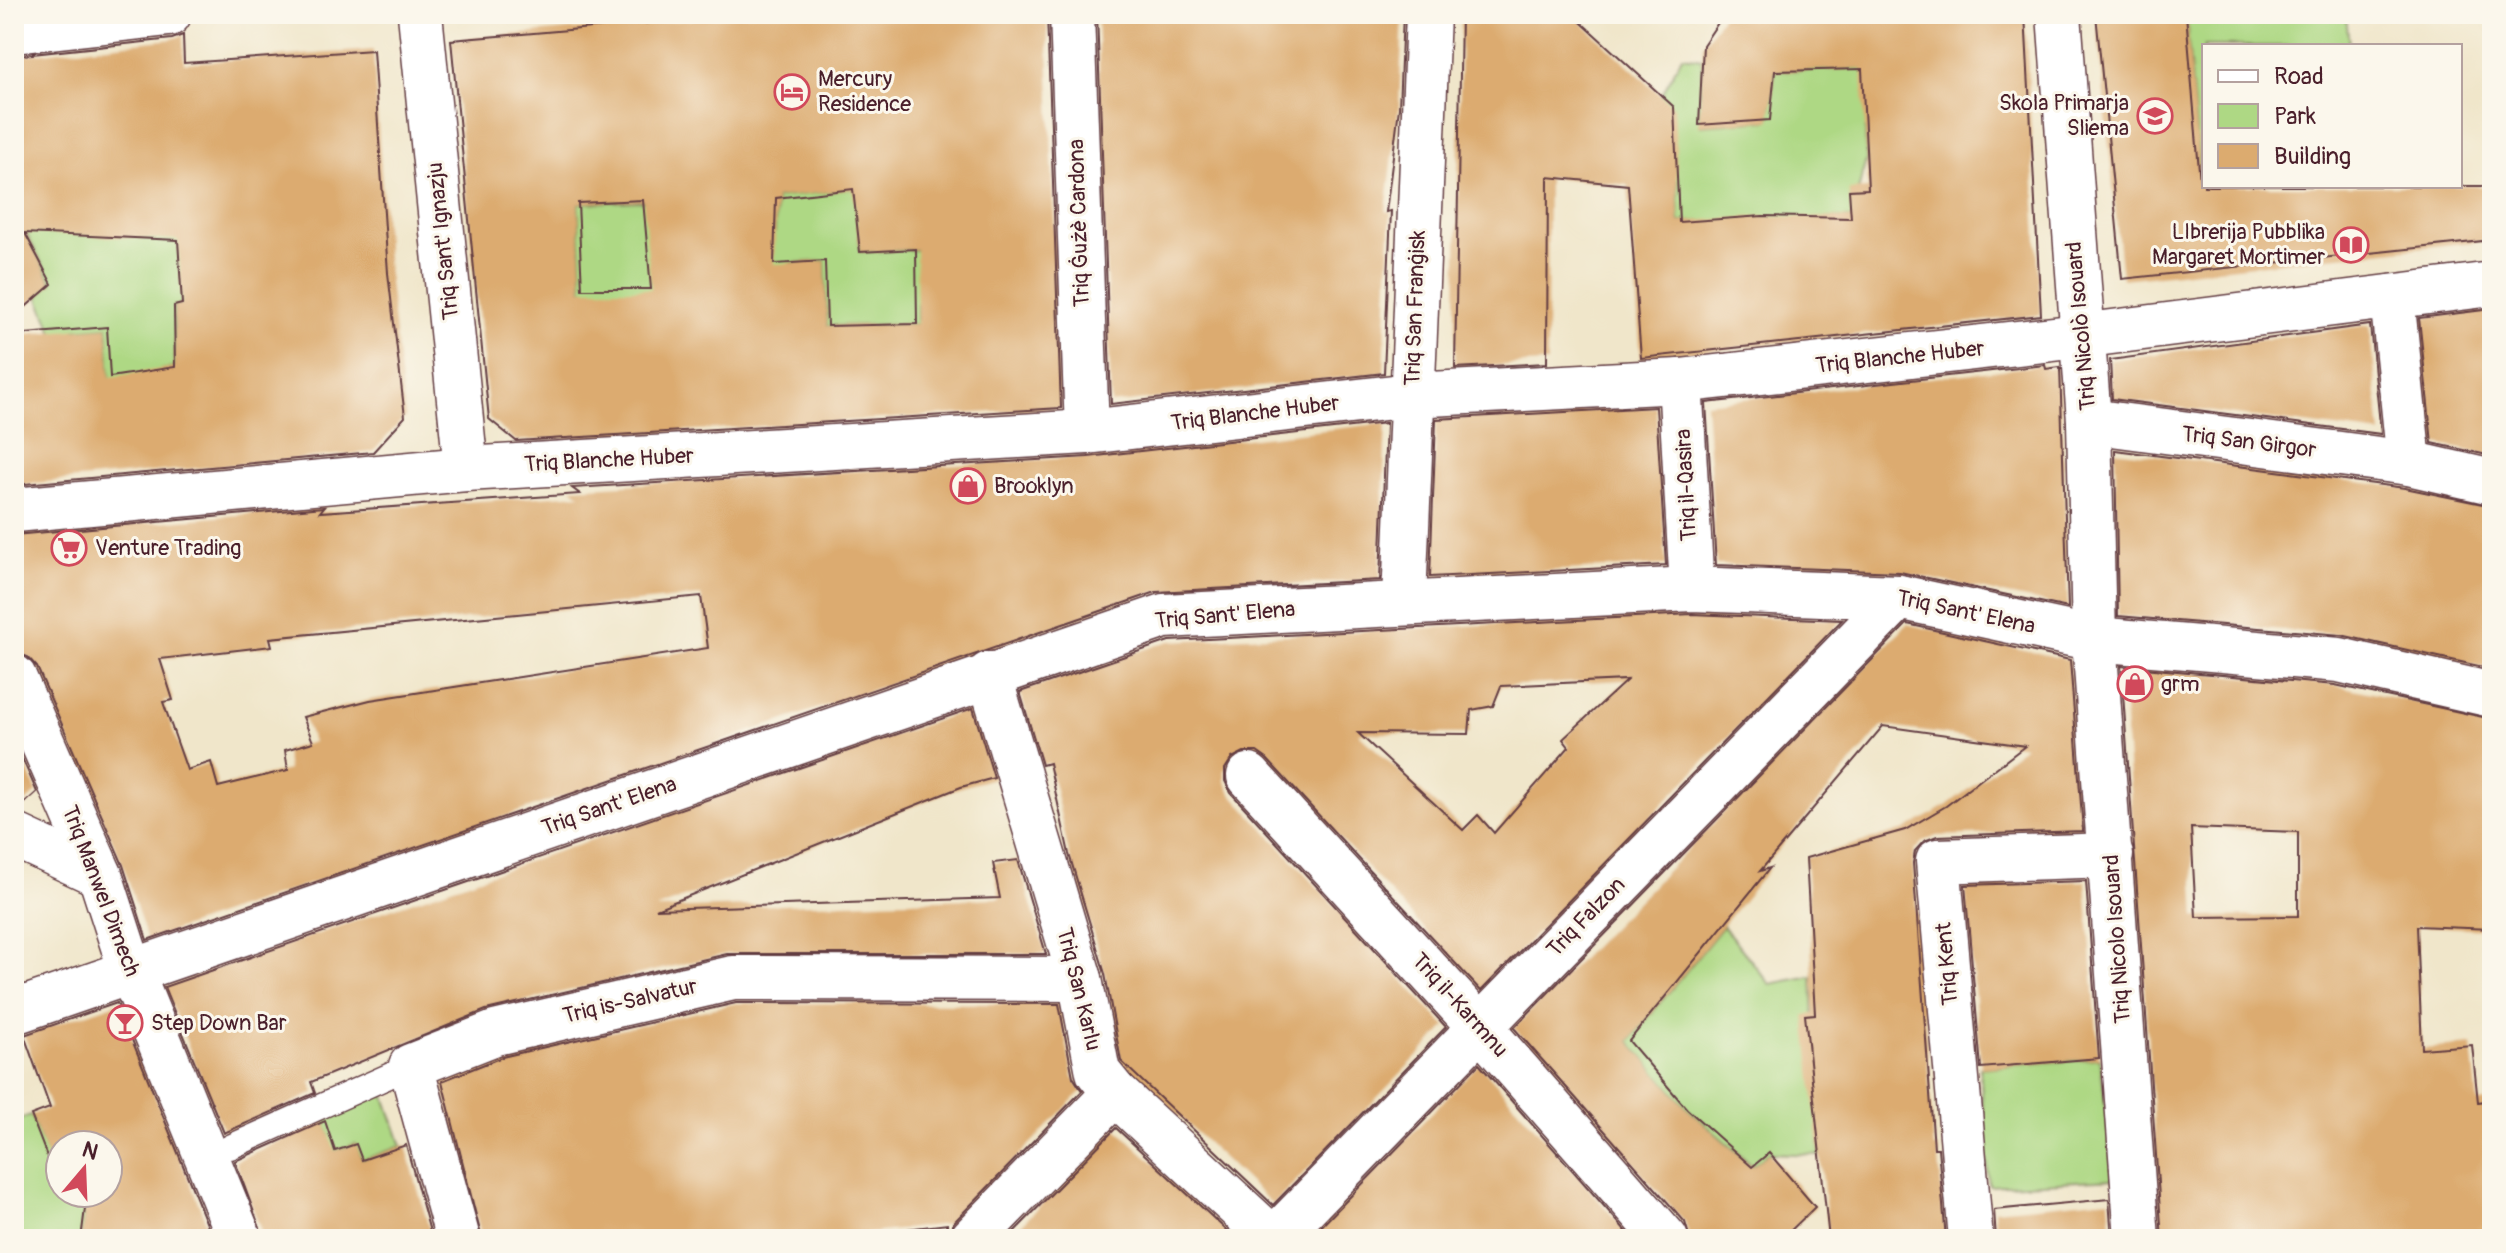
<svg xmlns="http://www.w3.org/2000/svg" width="2506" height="1253" viewBox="0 0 2506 1253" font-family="Pangolin,sans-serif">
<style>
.green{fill:#aed884;stroke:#7c7c58;stroke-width:2}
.building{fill:#dcab6f;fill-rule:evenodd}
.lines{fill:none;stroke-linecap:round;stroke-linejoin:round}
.lane-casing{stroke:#633d43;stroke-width:27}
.street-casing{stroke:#633d43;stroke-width:47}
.secondary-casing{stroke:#633d43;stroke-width:47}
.lane{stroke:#fff;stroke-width:24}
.street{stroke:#fff;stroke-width:44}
.secondary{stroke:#fff;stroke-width:44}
.labels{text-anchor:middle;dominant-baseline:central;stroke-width:6;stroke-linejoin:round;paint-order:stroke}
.poi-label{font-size:22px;fill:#4a1f2b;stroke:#fbf7ec;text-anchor:start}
.street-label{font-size:22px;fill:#4a1f2b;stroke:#fbf7ec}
</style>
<rect width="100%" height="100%" fill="#fbf7ec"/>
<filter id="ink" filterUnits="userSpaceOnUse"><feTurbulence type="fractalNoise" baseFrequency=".0125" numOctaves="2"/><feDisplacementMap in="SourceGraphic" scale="16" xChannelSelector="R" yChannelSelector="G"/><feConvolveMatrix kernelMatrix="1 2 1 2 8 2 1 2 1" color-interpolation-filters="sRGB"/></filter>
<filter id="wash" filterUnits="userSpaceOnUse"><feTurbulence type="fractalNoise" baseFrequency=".006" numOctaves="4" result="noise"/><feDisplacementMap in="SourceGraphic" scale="32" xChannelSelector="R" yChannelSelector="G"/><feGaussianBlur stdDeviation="1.8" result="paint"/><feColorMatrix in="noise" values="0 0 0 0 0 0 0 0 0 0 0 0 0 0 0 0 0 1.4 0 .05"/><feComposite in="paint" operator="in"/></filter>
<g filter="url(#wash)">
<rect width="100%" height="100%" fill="#f0e6ca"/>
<g class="green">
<polygon points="2186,14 2346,14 2349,46 2204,46 2204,181 2200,182"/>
<polygon points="1682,56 1702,59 1700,125 1769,120 1775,71 1913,67 1895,126 1865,129 1866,160 1851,218 1679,222 1677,181 1628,185 1626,164"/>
<polygon points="856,188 860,252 933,249 936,303 917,305 917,324 827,326 825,261 791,263 793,352 582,289 578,203 643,201 775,232 776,198"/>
<polygon points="227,197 182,304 174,306 175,367 110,382 107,327 76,330 59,347 38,296 52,283 20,221 14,202"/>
<polygon points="1723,926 1770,984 1812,976 1820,1155 1769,1153 1753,1166 1687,1109 1629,1041"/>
<polygon points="2100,1058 2114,1179 1989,1186 1980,1068"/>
<polygon points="382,1088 402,1146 362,1160 355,1144 299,1165 329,1136 322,1114"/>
<polygon points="31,1115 60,1185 60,1193 104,1195 119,1187 85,1211 81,1239 14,1239 14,1121"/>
</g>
<g id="blocks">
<g class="building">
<path d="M 754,14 L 1047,14 L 1061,408 L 516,441 L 489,419 L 451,40 ZM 853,189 L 860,252 L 916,249 L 917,324 L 827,326 L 825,261 L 774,264 L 776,198 ZM 643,200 L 651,289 L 582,289 L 578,203 Z"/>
<polygon points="1097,14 1403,14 1399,108 1386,212 1391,211 1384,373 1111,404"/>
<polygon points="1461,14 1572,14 1674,107 1679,222 1763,216 1851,218 1849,190 1868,189 1862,69 1775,71 1770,120 1699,125 1703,45 1724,14 2025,14 2041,315 1641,358 1628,185 1548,177 1547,363 1455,368"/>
<polygon points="2096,14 2186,14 2200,182 2204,181 2204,186 2492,186 2492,240 2122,279"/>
<polygon points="183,35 184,63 373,50 388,273 405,417 373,452 14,485 14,335 107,327 110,377 175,367 174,306 182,304 178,240 25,233 52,284 14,317 14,56 172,39"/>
<polygon points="2492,309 2492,456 2432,443 2419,318"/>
<polygon points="2370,325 2381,434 2112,399 2110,360"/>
<polygon points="2045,365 2046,369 2060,367 2068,608 1900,572 1716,565 1706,403"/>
<polygon points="1656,407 1666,565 1430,577 1436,419"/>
<path d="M 1386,423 L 1380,580 L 1156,592 L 147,940 L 123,865 L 37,667 L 28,657 L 14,652 L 14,535 L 324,507 L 320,512 L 580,494 L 572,488 L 1088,457 ZM 701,596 L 708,648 L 370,700 L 303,717 L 313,742 L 285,750 L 288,770 L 218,787 L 211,762 L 187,770 L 163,702 L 173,700 L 160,659 L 272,646 L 270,638 Z"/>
<polygon points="2115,450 2405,488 2492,506 2492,669 2341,635 2118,616"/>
<path d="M 1692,614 L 1842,620 L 1481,991 L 1267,759 L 1257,752 L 1244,752 L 1232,758 L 1225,769 L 1225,781 L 1231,793 L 1446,1027 L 1273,1205 L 1121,1061 L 1105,974 L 1069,854 L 1049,763 L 1042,765 L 1020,692 L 1169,641 ZM 1627,680 L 1563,739 L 1569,747 L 1494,833 L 1478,815 L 1463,830 L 1358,733 L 1469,734 L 1471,710 L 1493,706 L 1501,686 Z"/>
<polygon points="1907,624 2070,660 2083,831 1937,836 1924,841 1915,851 1913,863 1934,1148 1938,1148 1946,1239 1829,1239 1805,1015 1815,1014 1806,858 1905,830 1946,806 2025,746 1883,726 1760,871 1770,868 1629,1041 1687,1109 1752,1167 1769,1153 1815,1207 1782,1239 1690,1239 1685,1222 1514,1028"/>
<path d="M 2121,666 L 2335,685 L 2492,719 L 2492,929 L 2417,926 L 2422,1049 L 2472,1045 L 2478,1102 L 2492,1100 L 2492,1239 L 2162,1239 ZM 2191,828 L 2298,832 L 2298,916 L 2196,917 Z"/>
<polygon points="973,708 994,778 961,787 656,909 1000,898 993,863 1018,860 1046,954 727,954 486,1010 311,1082 315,1093 224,1133 164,987"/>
<polygon points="14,740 37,792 16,811 14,810"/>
<polygon points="2086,881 2099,1058 1981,1068 1965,885"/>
<polygon points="117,1003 213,1239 81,1239 87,1193 108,1193 108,1145 60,1145 58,1185 31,1115 50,1108 24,1035"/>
<polygon points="736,1003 1059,1004 1073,1077 1082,1091 954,1222 948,1239 947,1224 824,1239 482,1239 442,1081 502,1057"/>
<polygon points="1479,1064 1633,1239 1309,1239"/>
<polygon points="325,1121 335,1151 356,1144 362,1160 406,1145 432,1239 264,1239 235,1161"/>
<polygon points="1116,1128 1236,1239 1007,1239"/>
<polygon points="2109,1199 2112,1239 1996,1239 1994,1210"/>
</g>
</g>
</g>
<g filter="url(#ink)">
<use href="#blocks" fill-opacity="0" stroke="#633d43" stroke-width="2"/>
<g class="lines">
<defs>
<polyline id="lane" points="230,1147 411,1066"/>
<g id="street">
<polyline points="420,14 466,469"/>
<polyline points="1072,14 1087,432"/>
<polyline points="2059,14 2089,421 2094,639 2137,1239"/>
<polyline points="14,31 169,14"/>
<polyline points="2392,297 2409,463"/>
<polyline points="1680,381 1692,589"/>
<polyline points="2089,421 2409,463 2492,482"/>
<polyline points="14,510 466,469 1087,432 1411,395 1680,381 2080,336 2492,284"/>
<polyline points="1404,601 1428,14"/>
<polyline points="989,674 1080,979 1098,1072 1115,1093 1273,1239"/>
<polyline points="1249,776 1479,1026 1666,1239"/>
<polyline points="14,835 100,875"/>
<polyline points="14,1012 1164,616 1692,589 1899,597 2094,639 2339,660 2492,695"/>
<polyline points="458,1239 411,1066 495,1033 733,978 1080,979"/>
<polyline points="972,1239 1115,1093"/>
<polyline points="1274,1239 1899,597"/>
<polyline points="1971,1239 1938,861 2111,855"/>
</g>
<polyline id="secondary" points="14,677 100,875 131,971 240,1239"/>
</defs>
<use href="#lane" class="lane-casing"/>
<use href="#street" class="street-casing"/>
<use href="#secondary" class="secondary-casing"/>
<use href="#lane" class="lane"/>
<use href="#street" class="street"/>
<use href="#secondary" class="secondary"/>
</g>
</g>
<defs>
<symbol id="hotel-ring" viewBox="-11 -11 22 22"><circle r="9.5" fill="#fbf7ec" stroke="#d1495b" stroke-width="1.5"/><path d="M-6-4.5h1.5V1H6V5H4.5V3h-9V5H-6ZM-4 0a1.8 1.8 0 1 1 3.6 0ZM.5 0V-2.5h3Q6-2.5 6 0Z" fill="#d1495b"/></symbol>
<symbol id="school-ring" viewBox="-11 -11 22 22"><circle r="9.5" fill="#fbf7ec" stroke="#d1495b" stroke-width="1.5"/><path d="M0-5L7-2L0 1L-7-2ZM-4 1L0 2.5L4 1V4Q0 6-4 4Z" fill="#d1495b"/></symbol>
<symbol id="library-ring" viewBox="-11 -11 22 22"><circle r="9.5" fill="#fbf7ec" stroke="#d1495b" stroke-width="1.5"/><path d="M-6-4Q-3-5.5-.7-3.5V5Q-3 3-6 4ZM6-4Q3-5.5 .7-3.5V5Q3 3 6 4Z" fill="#d1495b"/></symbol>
<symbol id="shop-ring" viewBox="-11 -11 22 22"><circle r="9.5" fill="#fbf7ec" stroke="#d1495b" stroke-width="1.5"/><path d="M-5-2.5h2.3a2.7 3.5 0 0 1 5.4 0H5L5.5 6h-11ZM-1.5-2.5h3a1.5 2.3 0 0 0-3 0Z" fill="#d1495b"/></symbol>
<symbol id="supermarket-ring" viewBox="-11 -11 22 22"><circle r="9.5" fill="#fbf7ec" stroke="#d1495b" stroke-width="1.5"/><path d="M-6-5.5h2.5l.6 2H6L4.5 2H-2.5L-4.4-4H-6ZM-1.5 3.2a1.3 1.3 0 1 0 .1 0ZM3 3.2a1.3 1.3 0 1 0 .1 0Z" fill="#d1495b"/></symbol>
<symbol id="bar-ring" viewBox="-11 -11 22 22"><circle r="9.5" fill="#fbf7ec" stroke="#d1495b" stroke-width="1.5"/><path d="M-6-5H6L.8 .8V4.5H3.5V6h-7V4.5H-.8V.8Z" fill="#d1495b"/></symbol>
</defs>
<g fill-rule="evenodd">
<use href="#hotel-ring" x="772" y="72" width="40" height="40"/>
<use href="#school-ring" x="2135" y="96" width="40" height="40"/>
<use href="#library-ring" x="2331" y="225" width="40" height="40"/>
<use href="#shop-ring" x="948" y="466" width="40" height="40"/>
<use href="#supermarket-ring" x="49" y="528" width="40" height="40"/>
<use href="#shop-ring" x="2115" y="664" width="40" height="40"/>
<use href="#bar-ring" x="105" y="1003" width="40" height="40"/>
</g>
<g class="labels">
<g class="poi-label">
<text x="818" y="79">Mercury<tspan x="818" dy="25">Residence</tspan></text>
<text x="2129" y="103" text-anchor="end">Skola Primarja<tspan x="2129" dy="25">Sliema</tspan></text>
<text x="2325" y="232" text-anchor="end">LIbrerija Pubblika<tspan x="2325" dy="25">Margaret Mortimer</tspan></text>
<text x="994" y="486">Brooklyn</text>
<text x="95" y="548">Venture Trading</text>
<text x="2161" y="684">grm</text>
<text x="151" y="1023">Step Down Bar</text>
</g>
<g class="street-label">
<text transform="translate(1079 223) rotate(-92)">Triq Ġużè Cardona</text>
<text transform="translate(443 241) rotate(-96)">Triq Sant' Ignazju</text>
<text transform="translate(1415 308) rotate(-88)">Triq San Franġisk</text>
<text transform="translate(2081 326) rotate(-95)">Triq Nicolò Isouard</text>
<text transform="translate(1900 357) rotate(-6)">Triq Blanche Huber</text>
<text transform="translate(1255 413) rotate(-7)">Triq Blanche Huber</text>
<text transform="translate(2249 442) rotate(7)">Triq San Girgor</text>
<text transform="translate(609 460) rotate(-3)">Triq Blanche Huber</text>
<text transform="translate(1686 485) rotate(-93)">Triq il-Qasira</text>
<text transform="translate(1966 612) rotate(12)">Triq Sant' Elena</text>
<text transform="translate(1225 615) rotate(-5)">Triq Sant' Elena</text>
<text transform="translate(609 806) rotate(-19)">Triq Sant' Elena</text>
<text transform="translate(101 891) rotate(69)">Triq Manwel Dimech</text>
<text transform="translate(1586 917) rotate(-46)">Triq Falzon</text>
<text transform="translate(2117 939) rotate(-94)">Triq Nicolo Isouard</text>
<text transform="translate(1947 964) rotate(-95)">Triq Kent</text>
<text transform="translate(1079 989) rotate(76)">Triq San Karlu</text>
<text transform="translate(630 1001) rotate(-13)">Triq is-Salvatur</text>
<text transform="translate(1460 1005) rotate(48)">Triq il-Karmnu</text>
</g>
</g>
<rect width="2506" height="1253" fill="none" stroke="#fbf7ec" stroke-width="48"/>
<rect x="2202" y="44" width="260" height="144" fill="#fbf7ec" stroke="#b4a19f" stroke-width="2"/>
<rect x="2218" y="70" width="40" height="12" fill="#ffffff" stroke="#b4a19f" stroke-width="2"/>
<text x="2274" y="84" font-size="24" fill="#4a1f2b">Road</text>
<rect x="2218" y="104" width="40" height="24" fill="#aed884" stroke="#b4a19f" stroke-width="2"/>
<text x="2274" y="124" font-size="24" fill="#4a1f2b">Park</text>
<rect x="2218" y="144" width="40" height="24" fill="#dcab6f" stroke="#b4a19f" stroke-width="2"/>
<text x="2274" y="164" font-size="24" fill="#4a1f2b">Building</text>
<g transform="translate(84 1169) rotate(19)"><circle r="38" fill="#fbf7ec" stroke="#b4a19f" stroke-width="2"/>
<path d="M0-6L14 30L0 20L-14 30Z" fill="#d1495b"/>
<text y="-12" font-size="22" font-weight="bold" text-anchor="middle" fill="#4a1f2b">N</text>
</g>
</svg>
